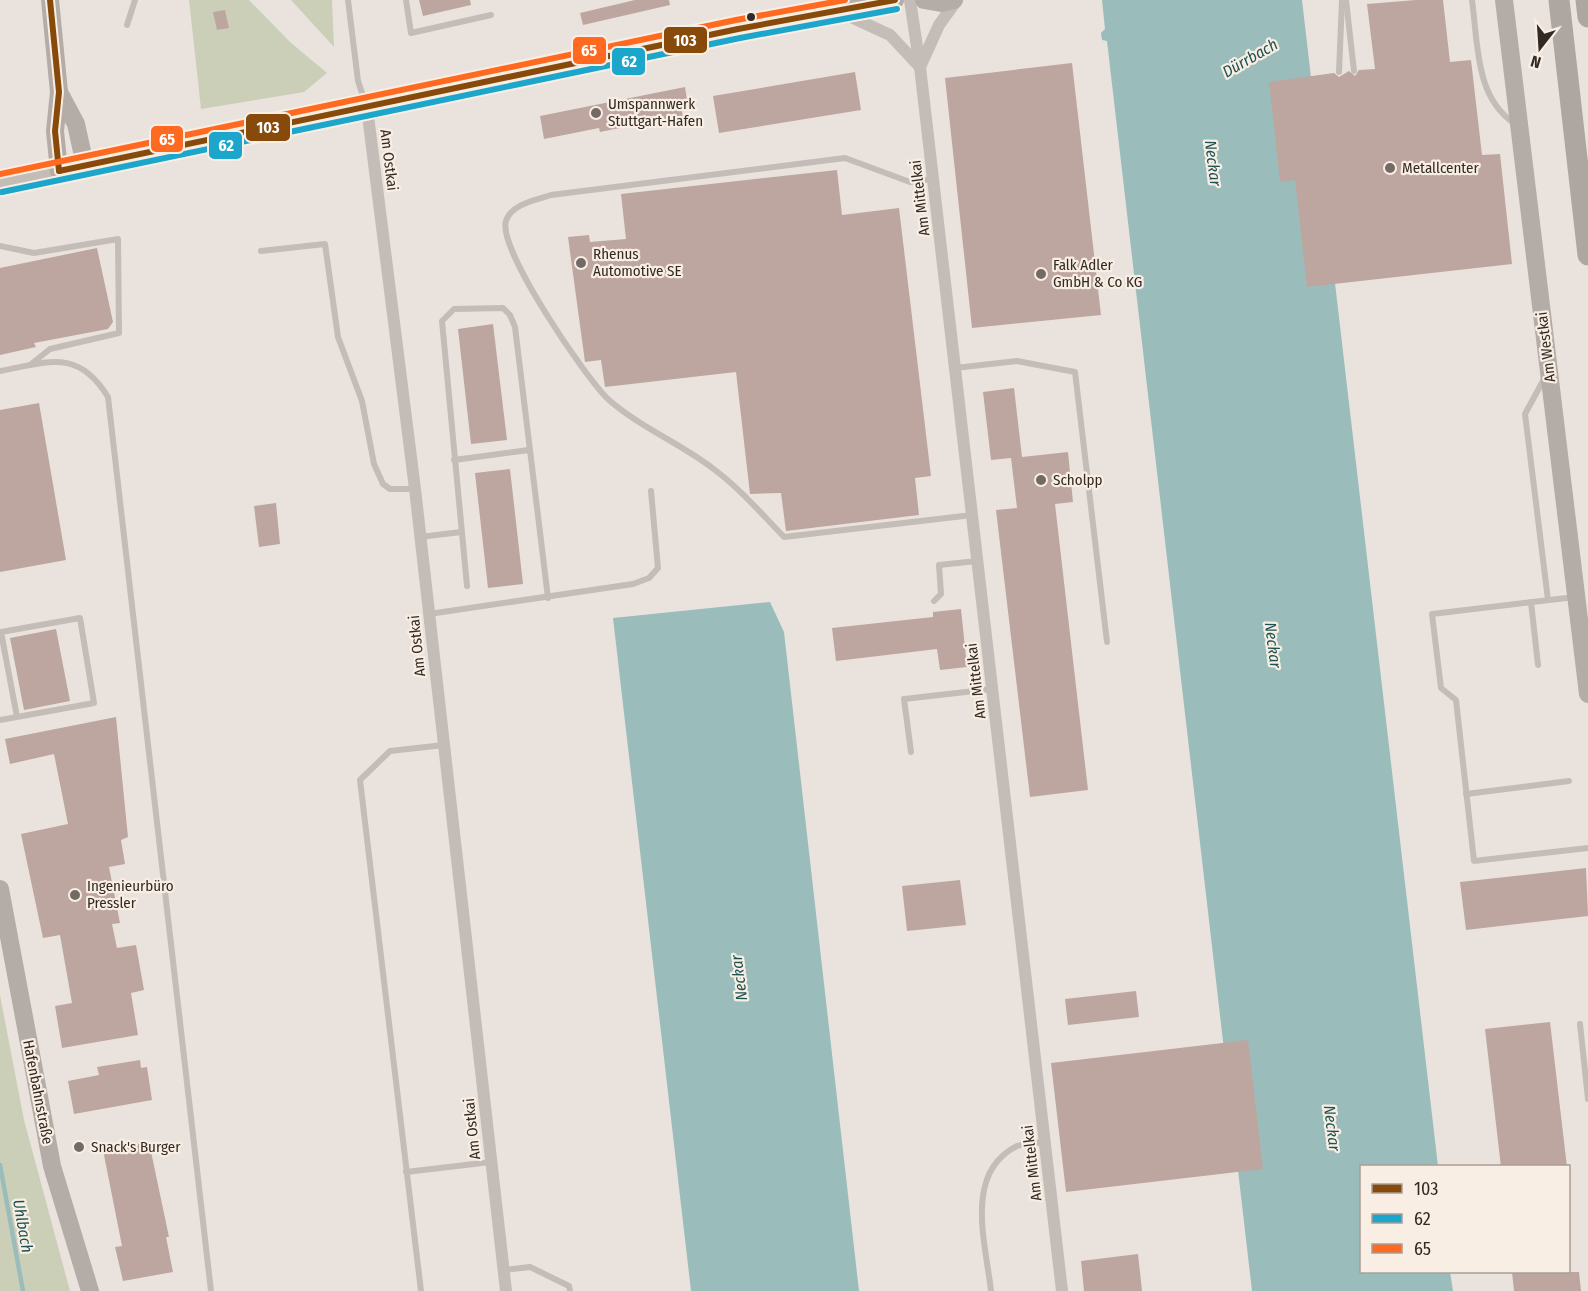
<svg xmlns="http://www.w3.org/2000/svg" width="1588" height="1291" viewBox="0 0 1588 1291" font-family="'Fira Sans Condensed',sans-serif">
<style>
.green{fill:#cccfb7}
.water{fill:#9abdbb}
.lines{fill:none;stroke-linecap:round;stroke-linejoin:round}
.stream{stroke:#9abdbb;stroke-width:4.5}
.building{fill:#bda69f}
.service{stroke:#c3bcb7;stroke-width:6}
.minor{stroke:#c3bcb7;stroke-width:12}
.tertiary{stroke:#c3bcb7;stroke-width:15}
.secondary{stroke:#b4aca7;stroke-width:18}
.trunk{stroke:#aea6a1;stroke-width:21}
.bus-1-casing{stroke:#f8eee3;stroke-width:10}
.bus-2-casing{stroke:#f8eee3;stroke-width:10}
.bus-3-casing{stroke:#f8eee3;stroke-width:10}
.bus-1{stroke:#874a0a;stroke-width:6}
.bus-2{stroke:#1da6cb;stroke-width:6}
.bus-3{stroke:#ff6a20;stroke-width:6}
.bus-dot{fill:#332925;stroke:#f8eee3;stroke-width:2}
.poi-dot{fill:#736a65;stroke:#f8eee3;stroke-width:2}
.labels{text-anchor:middle;dominant-baseline:central;stroke-width:4.5;stroke-linejoin:round;paint-order:stroke}
.poi-label{font-size:15px;fill:#332925;stroke:#f8eee3;text-anchor:start}
.street-label{font-size:15px;fill:#332925;stroke:#f8eee3}
.water-label{font-size:16px;font-style:italic;fill:#1c5254;stroke:#f8eee3}
.line-badge{stroke:#f8eee3;stroke-width:2}
.badge-label{font-size:16px;text-anchor:middle;font-weight:bold;fill:#fff}
</style>
<rect width="100%" height="100%" fill="#eae3dd"/>
<g class="green">
<polygon points="189,0 249,0 290,42 327,73 304,92 201,109"/>
<polygon points="291,0 332,0 334,47"/>
<polygon points="0,995 24,1120 70,1291 0,1291"/>
</g>
<g class="water">
<polygon points="1102,0 1302,0 1438,1166 1362,1166 1362,1272 1450,1272 1453,1291 1252,1291 1107,41 1102,40 1101,33 1105,29"/>
<polygon points="770,602 784,632 859,1291 691,1291 613,618"/>
</g>
<g class="lines">
<polyline class="stream" points="0,1165 23,1291"/>
</g>
<g class="building">
<polygon points="419,0 470,0 471,5 423,16"/>
<polygon points="635,0 669,0 670,5 583,25 580,13"/>
<polygon points="1416,0 1443,0 1450,62 1471,60 1482,155 1500,154 1512,264 1307,287 1295,180 1280,182 1269,82 1334,73 1339,77 1349,71 1355,76 1359,70 1375,69 1367,4"/>
<polygon points="225,10 229,28 217,30 213,12"/>
<polygon points="1072,63 1101,315 972,328 945,78"/>
<polygon points="855,72 861,110 719,133 713,96"/>
<polygon points="685,87 687,100 680,102 683,117 641,126 640,124 600,132 599,128 544,139 540,116"/>
<polygon points="837,170 842,215 899,208 931,476 915,478 919,515 786,531 781,493 750,494 736,372 605,387 601,360 585,362 568,237 589,235 590,242 626,239 621,194"/>
<polygon points="97,248 113,322 108,329 34,343 36,347 0,355 0,268"/>
<polygon points="493,324 507,440 471,444 458,329"/>
<polygon points="1014,388 1022,457 1068,452 1073,502 1055,504 1088,790 1030,797 996,510 1017,508 1011,458 991,460 983,392"/>
<polygon points="39,403 66,560 0,572 0,410"/>
<polygon points="510,469 523,584 488,588 475,473"/>
<polygon points="276,503 280,544 259,547 254,506"/>
<polygon points="961,609 967,667 940,670 937,649 836,661 832,628 933,617 933,612"/>
<polygon points="56,629 70,701 24,710 10,638"/>
<polygon points="116,717 128,837 121,840 125,864 109,867 120,923 112,924 117,948 136,945 144,990 131,993 138,1035 62,1048 55,1006 72,1003 60,935 43,938 21,834 68,824 54,754 10,764 5,739"/>
<polygon points="1586,868 1588,916 1466,930 1460,882"/>
<polygon points="960,880 966,925 907,931 902,886"/>
<polygon points="1136,991 1139,1017 1068,1025 1065,999"/>
<polygon points="1550,1022 1567,1167 1501,1167 1485,1029"/>
<polygon points="1248,1040 1263,1169 1066,1192 1051,1063"/>
<polygon points="140,1060 141,1068 147,1067 152,1100 74,1114 68,1081 99,1075 97,1067"/>
<polygon points="149,1142 169,1237 166,1237 173,1272 123,1281 115,1247 122,1246 103,1150"/>
<polygon points="1138,1254 1142,1291 1084,1291 1081,1261"/>
<polygon points="1512,1272 1579,1272 1581,1291 1514,1291"/>
</g>
<g class="lines">
<g class="service">
<polyline points="348,0 358,81 366,105"/>
<polyline points="406,0 411,33 491,15"/>
<polyline points="1346,0 1354,71"/>
<path d="M 1472,0 C 1478,43 1475,97 1514,123"/>
<polyline points="127,25 135,0"/>
<polyline points="1339,72 1342,0"/>
<path d="M 933,179 L 910,182 L 845,158 L 551,195 C 536,200 511,204 506,221 C 497,248 586,379 609,400 C 641,428 682,444 715,470 C 740,489 762,514 784,537 L 972,515"/>
<polyline points="0,246 34,253 118,239 119,333 50,349 30,365"/>
<polyline points="261,251 325,244 338,337 362,401 374,464 383,484 390,489 415,489"/>
<polyline points="955,368 1017,361 1075,372 1107,642"/>
<path d="M 0,371 C 48,362 78,348 108,397 L 211,1291"/>
<polyline points="1544,379 1525,414 1548,600"/>
<polyline points="454,460 529,450"/>
<polyline points="420,537 461,532"/>
<polyline points="467,586 442,321 454,309 503,308 510,315 515,327 548,598"/>
<polyline points="1575,597 1432,614 1441,688 1456,700 1474,861 1588,848"/>
<polyline points="934,601 941,594 939,565 977,561"/>
<polyline points="1531,602 1538,665"/>
<polyline points="429,614 633,584 649,578 658,568 651,491"/>
<polyline points="0,720 94,703 80,618 1,632 17,717"/>
<polyline points="911,752 904,699 992,689"/>
<polyline points="1466,794 1569,781"/>
<polyline points="1580,1024 1588,1099"/>
<polyline points="406,1172 491,1162"/>
<polyline points="504,1270 530,1267 569,1286 570,1291"/>
<polyline points="421,1291 360,780 390,751 444,745"/>
<path d="M 991,1291 C 986,1244 963,1173 1017,1146 C 1025,1143 1036,1143 1045,1142"/>
</g>
<g class="minor">
<polyline points="910,0 920,67 1062,1291"/>
<polyline points="838,11 890,35 919,66"/>
<polyline points="920,67 939,25 957,0"/>
<polyline points="367,108 415,489 506,1291"/>
</g>
<polyline class="tertiary" points="0,183 59,171"/>
<g class="secondary">
<polyline points="50,0 59,92 55,131 59,171 738,29 895,0"/>
<polyline points="924,0 941,3 954,0"/>
<polyline points="1504,0 1588,694"/>
<polyline points="59,92 76,124 85,165"/>
<polyline points="0,889 52,1166 90,1291"/>
</g>
<g class="trunk">
<polyline points="1559,0 1588,255"/>
<polyline points="1586,0 1588,17"/>
</g>
<defs>
<g id="bus-1">
<polyline points="50,0 59,92 55,131 59,171"/>
<polyline points="59,171 738,29 895,0"/>
</g>
<polyline id="bus-2" points="2,192 740,38 897,9"/>
<polyline id="bus-3" points="0,174 736,20 845,0"/>
</defs>
<use href="#bus-1" class="bus-1-casing"/>
<use href="#bus-2" class="bus-2-casing"/>
<use href="#bus-3" class="bus-3-casing"/>
<use href="#bus-1" class="bus-1"/>
<use href="#bus-2" class="bus-2"/>
<use href="#bus-3" class="bus-3"/>
</g>
<circle class="bus-dot" cx="751" cy="17" r="5"/>
<g class="poi-dot">
<circle cx="596" cy="113" r="6"/>
<circle cx="1390" cy="168" r="6"/>
<circle cx="581" cy="263" r="6"/>
<circle cx="1041" cy="274" r="6"/>
<circle cx="1041" cy="480" r="6"/>
<circle cx="75" cy="895" r="6"/>
<circle cx="79" cy="1147" r="6"/>
</g>
<g class="labels">
<g class="poi-label">
<text x="608" y="104">Umspannwerk<tspan x="608" dy="17">Stuttgart-Hafen</tspan></text>
<text x="1402" y="168">Metallcenter</text>
<text x="593" y="254">Rhenus<tspan x="593" dy="17">Automotive SE</tspan></text>
<text x="1053" y="265">Falk Adler<tspan x="1053" dy="17">GmbH &amp; Co KG</tspan></text>
<text x="1053" y="480">Scholpp</text>
<text x="87" y="886">Ingenieurbüro<tspan x="87" dy="17">Pressler</tspan></text>
<text x="91" y="1147">Snack's Burger</text>
</g>
<g class="street-label">
<text transform="translate(389 160) rotate(83)">Am Ostkai</text>
<text transform="translate(920 198) rotate(-97)">Am Mittelkai</text>
<text transform="translate(1546 347) rotate(-97)">Am Westkai</text>
<text transform="translate(417 646) rotate(-96)">Am Ostkai</text>
<text transform="translate(976 681) rotate(-97)">Am Mittelkai</text>
<text transform="translate(38 1092) rotate(79)">Hafenbahnstraße</text>
<text transform="translate(472 1129) rotate(-96)">Am Ostkai</text>
<text transform="translate(1032 1163) rotate(-97)">Am Mittelkai</text>
</g>
<g class="water-label">
<text transform="translate(1250 58) rotate(-30)">Dürrbach</text>
<text transform="translate(1213 163) rotate(83)">Neckar</text>
<text transform="translate(1273 645) rotate(83)">Neckar</text>
<text transform="translate(739 978) rotate(-97)">Neckar</text>
<text transform="translate(1332 1128) rotate(83)">Neckar</text>
<text transform="translate(23 1226) rotate(80)">Uhlbach</text>
</g>
</g>
<g class="line-badge">
<rect x="663" y="26" width="45" height="28" rx="6" fill="#874a0a"/>
<rect x="572" y="36" width="35" height="29" rx="6" fill="#ff6a20"/>
<rect x="611" y="47" width="35" height="29" rx="6" fill="#1da6cb"/>
<rect x="245" y="113" width="46" height="29" rx="6" fill="#874a0a"/>
<rect x="150" y="125" width="34" height="28" rx="6" fill="#ff6a20"/>
<rect x="208" y="131" width="35" height="29" rx="6" fill="#1da6cb"/>
</g>
<g class="badge-label">
<text x="685" y="46">103</text>
<text x="589" y="56">65</text>
<text x="629" y="67">62</text>
<text x="268" y="133">103</text>
<text x="167" y="145">65</text>
<text x="226" y="151">62</text>
</g>
<rect x="1360" y="1165" width="210" height="108" fill="#f8eee3" stroke="#a99f97" stroke-width="1.5"/>
<rect x="1372" y="1184" width="30" height="9" fill="#874a0a" stroke="#a99f97" stroke-width="1.5"/>
<text x="1414" y="1195" font-size="18" fill="#332925">103</text>
<rect x="1372" y="1214" width="30" height="9" fill="#1da6cb" stroke="#a99f97" stroke-width="1.5"/>
<text x="1414" y="1225" font-size="18" fill="#332925">62</text>
<rect x="1372" y="1244" width="30" height="9" fill="#ff6a20" stroke="#a99f97" stroke-width="1.5"/>
<text x="1414" y="1255" font-size="18" fill="#332925">65</text>
<g transform="translate(1540 48) rotate(197)" stroke="#f8eee3" stroke-width="4.5" paint-order="stroke">
<path d="M0-4.5L10 22L0 15L-10 22Z" fill="#332925"/>
<text y="-9" font-size="16" font-weight="bold" text-anchor="middle" fill="#332925">N</text>
</g>
</svg>
